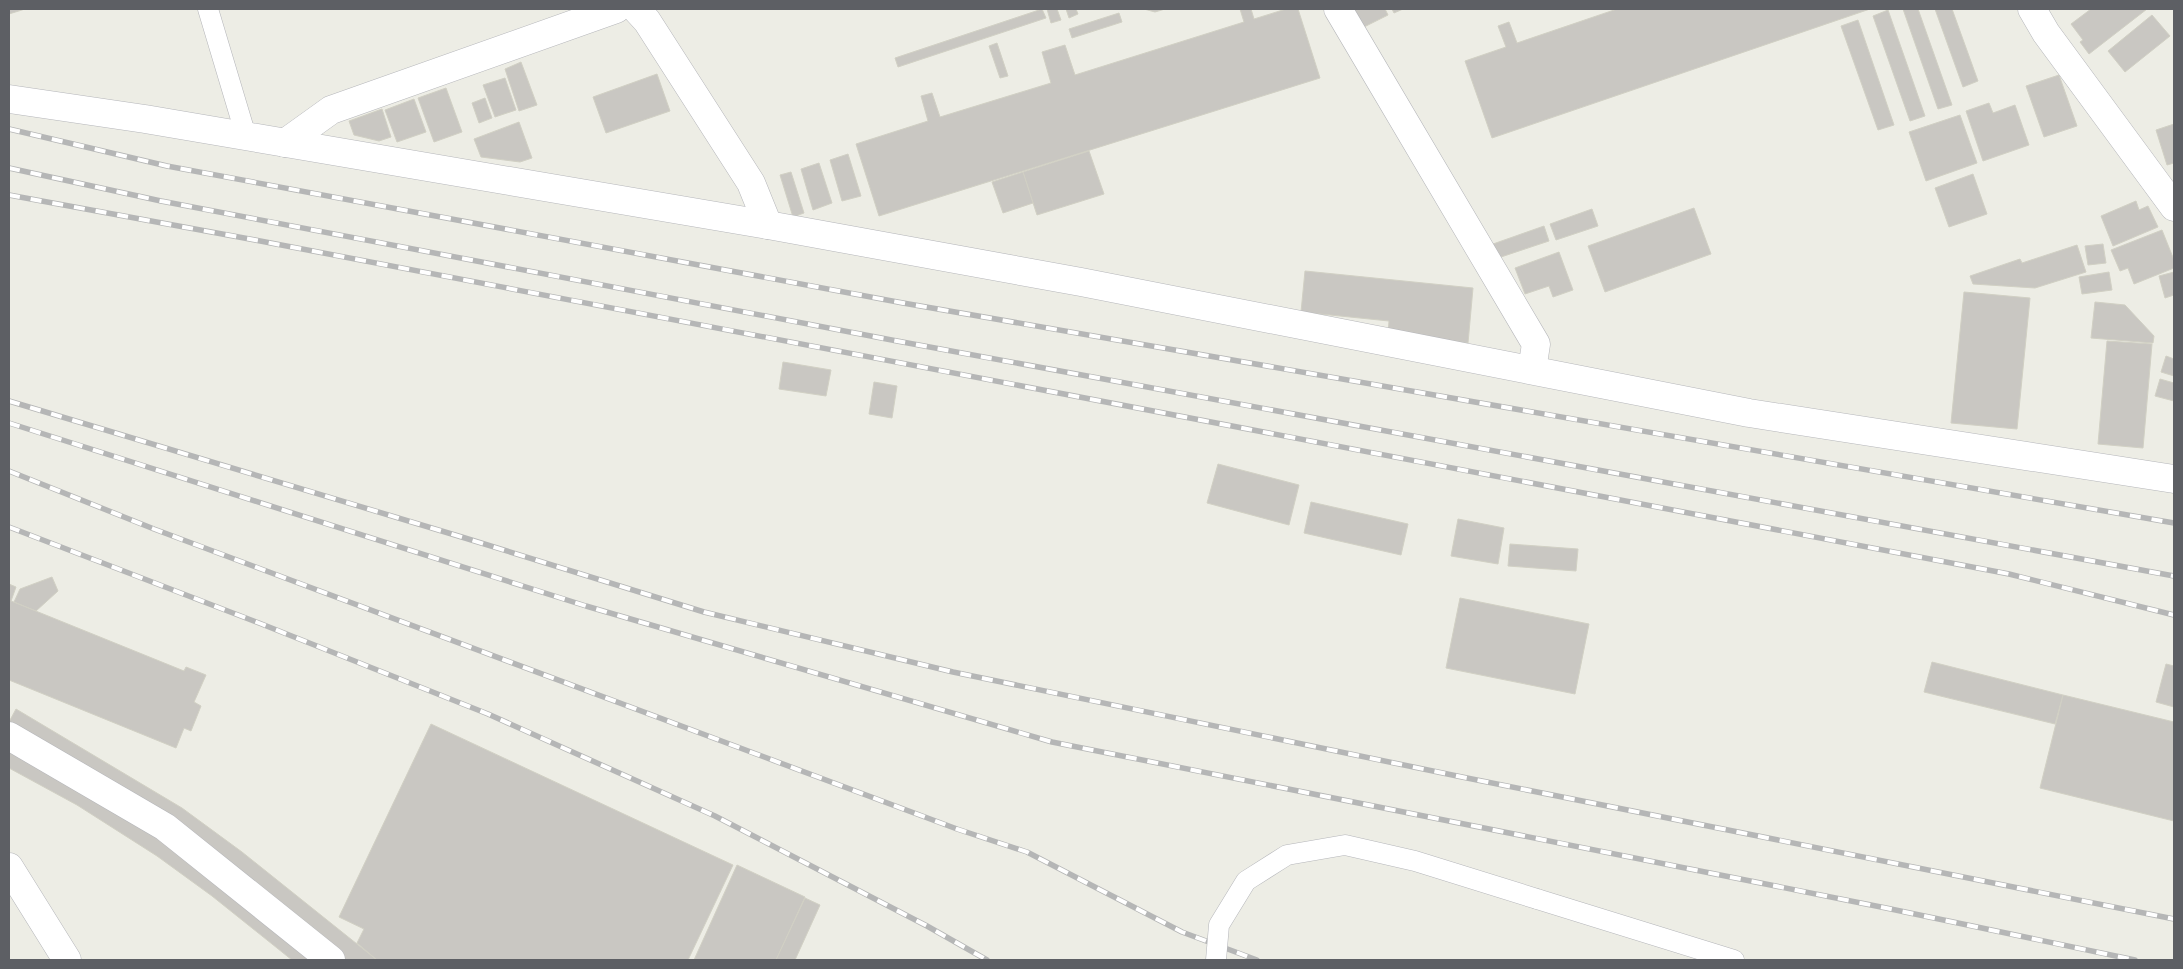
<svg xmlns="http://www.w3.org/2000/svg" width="2183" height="969" viewBox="0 0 2183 969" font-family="Commissioner,sans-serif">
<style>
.building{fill:#c9c7c2;stroke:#d1d0c4}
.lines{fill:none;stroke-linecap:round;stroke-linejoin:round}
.service-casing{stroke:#b5b6ba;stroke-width:21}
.pedestrian-casing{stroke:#b5b6ba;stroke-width:29}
.minor-casing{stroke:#b5b6ba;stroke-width:29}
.service{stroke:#fff;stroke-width:20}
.pedestrian{stroke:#fff;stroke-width:28}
.minor{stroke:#fff;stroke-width:28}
.rail-casing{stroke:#b5b6b6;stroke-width:5.5}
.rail{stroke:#fff;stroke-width:4;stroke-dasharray:11;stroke-linecap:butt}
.service-bridge-casing{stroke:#b5b6ba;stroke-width:21;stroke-linecap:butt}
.service-bridge{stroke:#fff;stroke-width:20}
</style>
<rect width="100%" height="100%" fill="#edede5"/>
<g class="building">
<polygon points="9,9 25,9 9,14"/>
<polygon points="1042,9 1046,18 898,67 895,58"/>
<polygon points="1047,9 1057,9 1061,20 1051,23"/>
<polygon points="1066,9 1076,9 1078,14 1069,18"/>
<polygon points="1144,9 1165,9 1155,12"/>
<polygon points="1240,9 1251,9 1254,19 1286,9 1298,9 1320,78 879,216 856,144 928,121 921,96 932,93 940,117 1051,83 1042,52 1065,45 1075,75 1244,22"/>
<polygon points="1353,9 1385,9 1388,15 1362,28"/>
<polygon points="1392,9 1403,9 1394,13"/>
<polygon points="1617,9 1870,9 1492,138 1465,61 1506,47 1498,26 1509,22 1517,43"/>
<polygon points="1903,9 1918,9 1952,105 1938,109"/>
<polygon points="1935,9 1952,9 1978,81 1963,87"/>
<polygon points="2091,9 2147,9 2089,54 2080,42 2083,40 2071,24"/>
<polygon points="1888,10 1925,116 1910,121 1873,16"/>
<polygon points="1119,13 1122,22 1072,38 1069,29"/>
<polygon points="2152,15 2170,36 2125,72 2108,51"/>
<polygon points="1858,20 1894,125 1878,130 1841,26"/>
<polygon points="997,43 1008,76 1000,78 989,46"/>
<polygon points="521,62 537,105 519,111 505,69"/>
<polygon points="657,74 670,111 606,133 593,97"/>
<polygon points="2059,75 2077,126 2044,137 2026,86"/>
<polygon points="505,78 516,110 495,117 483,85"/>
<polygon points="446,88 462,132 434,142 418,98"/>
<polygon points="485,98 492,118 479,123 472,103"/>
<polygon points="414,99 426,132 397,142 385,110"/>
<polygon points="1989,103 1993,113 2015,105 2029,145 1983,161 1966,111"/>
<polygon points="382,109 391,137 379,141 354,135 349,121"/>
<polygon points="1960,115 1977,163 1926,181 1909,132"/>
<polygon points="519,122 532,158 520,162 481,157 474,139"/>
<polygon points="2174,124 2174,163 2167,165 2156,130"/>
<polygon points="1089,151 1104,194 1037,215 1023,172"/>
<polygon points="848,154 861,196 842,201 830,160"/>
<polygon points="819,163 832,203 813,210 801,169"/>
<polygon points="791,172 804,213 793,217 780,175"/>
<polygon points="1023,172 1033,203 1003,213 992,182"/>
<polygon points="1973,174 1987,214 1949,227 1935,188"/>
<polygon points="2136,201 2139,210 2148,206 2158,227 2113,246 2101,216"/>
<polygon points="1694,208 1711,254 1605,292 1588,246"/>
<polygon points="1592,209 1598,226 1556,240 1550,224"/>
<polygon points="1544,226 1549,241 1498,258 1493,244"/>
<polygon points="2162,230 2174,260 2174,268 2134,284 2128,268 2120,271 2111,250"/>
<polygon points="2103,244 2106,263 2088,265 2085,246"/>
<polygon points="2077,245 2086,272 2035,288 1973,284 1970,276 2020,259 2022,263"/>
<polygon points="1559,252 1573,290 1553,297 1549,286 1525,294 1515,268"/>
<polygon points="1305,271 1473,288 1468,343 1388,334 1389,321 1301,312"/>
<polygon points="2109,272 2112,290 2082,294 2079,277"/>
<polygon points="2174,272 2174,295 2165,298 2159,276"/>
<polygon points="1964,292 2030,298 2017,429 1951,423"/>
<polygon points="2095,302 2125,305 2154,336 2153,343 2091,338"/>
<polygon points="2107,341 2152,344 2143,448 2098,444"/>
<polygon points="2166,356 2174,359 2174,376 2161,372"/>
<polygon points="783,362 831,370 826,396 779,389"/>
<polygon points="2160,379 2174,383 2174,401 2155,396"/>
<polygon points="874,382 897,386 892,418 869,414"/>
<polygon points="1218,464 1299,485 1289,525 1207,503"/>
<polygon points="1311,502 1408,524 1401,555 1304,533"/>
<polygon points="1458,519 1504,528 1498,564 1451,556"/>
<polygon points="1510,544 1578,549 1576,571 1508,566"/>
<polygon points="52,577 58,591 36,611 14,602 20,589"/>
<polygon points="9,584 16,587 11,601 184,671 186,667 206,675 194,702 201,706 191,731 184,728 176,748 9,680"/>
<polygon points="1460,598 1589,624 1575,694 1446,668"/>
<polygon points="1932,662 2063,695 2055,724 1924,692"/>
<polygon points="2166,664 2174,666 2174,707 2156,702"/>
<polygon points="2063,695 2174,722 2174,821 2040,788"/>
<polygon points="16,709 182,808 242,852 377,960 292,960 212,896 157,856 77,805 9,768 9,722"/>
<polygon points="431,724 733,865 688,960 377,960 357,943 364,929 339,917"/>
<polygon points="737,865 805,897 776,960 694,960"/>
<polygon points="805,898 820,905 795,960 776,960"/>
</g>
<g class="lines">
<defs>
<g id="service">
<polyline points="208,9 246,136"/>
<polyline points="1537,899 1734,960"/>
</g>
<polyline id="pedestrian" points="9,736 165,827 331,960"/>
<g id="minor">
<polyline points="636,9 647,21 751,183 768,225"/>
<polyline points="1338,9 1536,344 1532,370"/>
<polyline points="2032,9 2046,33 2174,207"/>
<polyline points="9,99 145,119 768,225 1081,282 1749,413 2174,479"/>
<polyline points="285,143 331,110 616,9"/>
<polyline points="9,867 67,960"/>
</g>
</defs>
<use href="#service" class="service-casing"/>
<use href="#pedestrian" class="pedestrian-casing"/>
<use href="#minor" class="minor-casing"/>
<use href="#service" class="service"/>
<use href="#pedestrian" class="pedestrian"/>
<use href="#minor" class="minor"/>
<defs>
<g id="rail">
<polyline points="9,129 167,166 903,303 2174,523"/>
<polyline points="9,168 161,201 897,341 2174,576"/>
<polyline points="9,195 255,240 2009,574 2174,615"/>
<polyline points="9,401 465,538 704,612 953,672 1462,777 2174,919"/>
<polyline points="9,423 586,606 1052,742 1886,908 2135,960"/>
<polyline points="9,471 154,529 957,829 1027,852 1182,932 1257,960"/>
<polyline points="9,527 259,623 488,714 715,816 927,926 987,960"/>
</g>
</defs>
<use href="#rail" class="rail-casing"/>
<use href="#rail" class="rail"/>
<defs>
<polyline id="service-bridge" points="1216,960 1219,925 1246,881 1287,855 1345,845 1415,861 1537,899"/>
</defs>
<use href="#service-bridge" class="service-bridge-casing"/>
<use href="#service-bridge" class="service-bridge"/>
</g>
<rect width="2183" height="969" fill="none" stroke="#5d5f64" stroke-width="20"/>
</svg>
